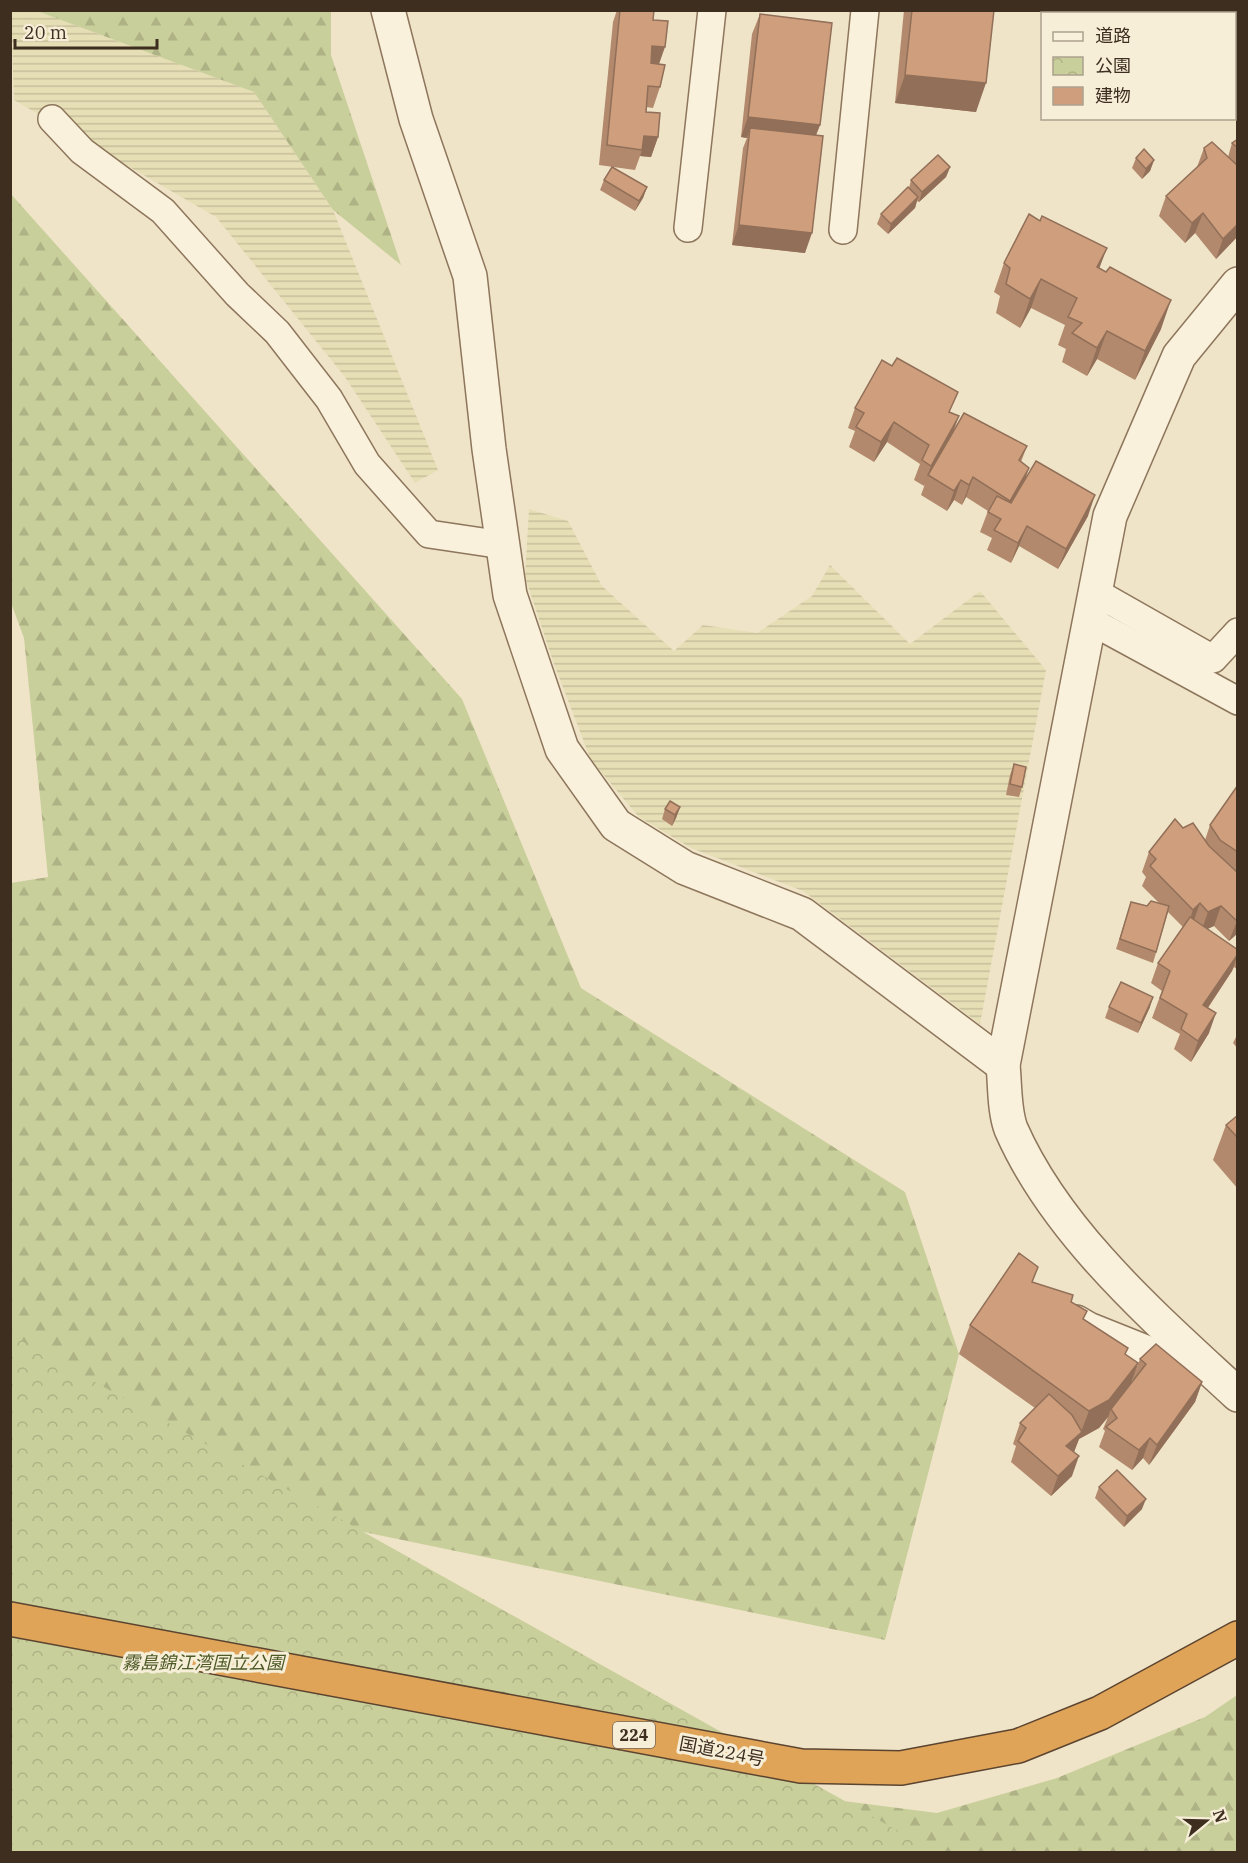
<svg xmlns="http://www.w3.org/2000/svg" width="1248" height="1863" viewBox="0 0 1248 1863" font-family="'IBM Plex Serif','Noto Sans JP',serif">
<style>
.farmland{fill:url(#farmland-rules)}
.forest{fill:url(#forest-firs)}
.park{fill:url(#park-crowns)}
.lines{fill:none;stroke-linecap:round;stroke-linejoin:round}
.lane-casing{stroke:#8d765c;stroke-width:30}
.street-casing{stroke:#8d765c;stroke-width:36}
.highway-casing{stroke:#5b4430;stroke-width:36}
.lane{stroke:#faf1dc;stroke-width:27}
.street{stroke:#faf1dc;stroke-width:33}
.highway{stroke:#e0a458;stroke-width:33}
.wall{fill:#b2896c}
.shaded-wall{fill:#916f58}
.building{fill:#cf9f7d;stroke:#916f58;stroke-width:1.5}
.labels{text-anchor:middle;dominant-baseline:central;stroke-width:6;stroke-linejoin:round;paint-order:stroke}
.shield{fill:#f7eed8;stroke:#756857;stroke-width:1.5}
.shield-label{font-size:16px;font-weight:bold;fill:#3d2e20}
.park-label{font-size:18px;font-style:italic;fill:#4d5a26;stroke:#f7eed8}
.street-label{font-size:18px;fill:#3d2e20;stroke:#f7eed8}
</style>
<defs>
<pattern id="farmland-rules" width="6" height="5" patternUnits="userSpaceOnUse" patternTransform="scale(1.5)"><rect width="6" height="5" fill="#e6deb5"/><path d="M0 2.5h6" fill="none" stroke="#c6bf9b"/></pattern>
<pattern id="forest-firs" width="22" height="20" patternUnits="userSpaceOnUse" patternTransform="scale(1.5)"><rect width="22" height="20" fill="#c9cf9b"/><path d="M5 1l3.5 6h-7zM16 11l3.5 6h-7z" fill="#aeb285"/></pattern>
<pattern id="park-crowns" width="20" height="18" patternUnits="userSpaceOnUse" patternTransform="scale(1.5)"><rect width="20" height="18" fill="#c9cf9b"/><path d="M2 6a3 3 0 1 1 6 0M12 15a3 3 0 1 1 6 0" fill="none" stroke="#aeb285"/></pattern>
</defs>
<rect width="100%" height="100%" fill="#f0e4c8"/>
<g class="farmland">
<polygon points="11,11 37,11 254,92 333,210 438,470 415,483 345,377 216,217 14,100"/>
<polygon points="529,509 568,521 602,586 674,651 703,625 757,633 812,596 830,565 910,644 980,591 1046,670 980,1024 803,891 691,848 639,817 591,760 554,664 525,577"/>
</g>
<g class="forest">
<polygon points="37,11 331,11 331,55 401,265 333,210 254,92"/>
<polygon points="10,193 462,699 581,988 905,1192 959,1354 885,1640 11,1459 11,883 48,877 24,638 10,600"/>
<polygon points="10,1651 751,1789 937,1813 1057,1778 1205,1717 1237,1695 1237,1852 11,1852"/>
</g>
<polygon class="park" points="11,1335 936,1852 11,1852"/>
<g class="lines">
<defs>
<g id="lane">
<polyline points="52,119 82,151 163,211 237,294 277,332 329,399 367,464 429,534 503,545"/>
<polyline points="688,228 712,10"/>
<polyline points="843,230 865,10"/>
<polyline points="1095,592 1213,659 1238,632"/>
<polyline points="1089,620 1238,701"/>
</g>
<g id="street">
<polyline points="388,10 416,119 470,276 489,449 510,595 562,749 616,825 685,868 802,914 1003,1065"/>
<path d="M 1238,284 L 1179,356 L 1110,516 L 1003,1065 C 1005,1084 1004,1111 1011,1129 C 1057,1234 1155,1318 1238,1395"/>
<polyline points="1076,1322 1088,1329 1183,1367 1189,1366"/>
</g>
<polyline id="highway" points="10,1619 801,1766 901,1768 1018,1746 1100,1713 1238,1638"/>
</defs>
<use href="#lane" class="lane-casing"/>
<use href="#street" class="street-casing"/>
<use href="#highway" class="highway-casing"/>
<use href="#lane" class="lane"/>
<use href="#street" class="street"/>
<use href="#highway" class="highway"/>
</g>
<g class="wall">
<polygon points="617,10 654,10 653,20 659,64 660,87 653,108 646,107 646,112 658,137 651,157 640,156 635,170 599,165 613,22"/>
<polygon points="904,10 994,10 976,112 895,103"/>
<polygon points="760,14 820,125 816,135 805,253 732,245 743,148 747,138 741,137 752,34"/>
<polygon points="1238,139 1238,236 1216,259 1195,233 1185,243 1159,216 1166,196 1197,167 1204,148 1228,157 1232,143"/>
<polygon points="1136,158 1154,160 1150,171 1142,179 1132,168"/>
<polygon points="950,167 946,177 919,202 917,201 915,208 888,234 877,224 881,214 909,188 911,180"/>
<polygon points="604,180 647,187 643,198 635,211 600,190"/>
<polygon points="1004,263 1099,268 1161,329 1135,380 1097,359 1087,376 1062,362 1066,349 1058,345 1065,325 1031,308 1020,328 996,313 1000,296 994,292"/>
<polygon points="855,408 959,416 952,435 1027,446 1021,462 1026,479 1088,516 1058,569 1019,546 1011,563 987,550 992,538 980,532 988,511 966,497 962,505 954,500 947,511 921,495 925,484 924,486 914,480 920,464 887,442 874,462 849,447 855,431 848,428"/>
<polygon points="1014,764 1022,787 1019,797 1006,795 1010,775"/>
<polygon points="1238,785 1238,933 1229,941 1214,926 1207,929 1238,950 1238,970 1234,967 1232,971 1208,1008 1209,1033 1191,1062 1174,1049 1180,1034 1152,1018 1162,991 1151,983 1158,963 1183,927 1168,912 1153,963 1116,949 1131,902 1147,906 1160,904 1142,886 1146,877 1142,872 1149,852 1183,828 1205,840 1210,825"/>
<polygon points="680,807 676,818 672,826 662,819 665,809"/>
<polygon points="1109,1007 1150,1007 1138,1033 1105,1018"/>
<polygon points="1238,1033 1238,1049 1233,1043"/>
<polygon points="1238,1115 1238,1189 1213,1160 1226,1125"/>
<polygon points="1032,1282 1071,1302 1084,1320 1125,1354 1138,1363 1131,1383 1133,1380 1132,1379 1140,1359 1202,1382 1195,1402 1149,1465 1143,1458 1132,1470 1099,1447 1105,1431 1103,1429 1108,1417 1099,1428 1079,1439 1074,1452 1072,1476 1051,1496 1011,1462 1016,1446 1013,1444 1020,1423 1035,1408 959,1354 970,1325"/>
<polygon points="1099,1487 1142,1509 1124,1527 1095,1498"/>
</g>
<g class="shaded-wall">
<polygon points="1212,10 1216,10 1215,14 1210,14"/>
<polygon points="1238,33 1238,41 1234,43 1234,35"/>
<polygon points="652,46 665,47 658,67 645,66"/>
<polygon points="905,75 986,83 976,112 895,103"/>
<polygon points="748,117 820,125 812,145 750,128 747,138 741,137"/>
<polygon points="644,136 658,137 651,157 640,156 642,150"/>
<polygon points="1154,160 1150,171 1142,179 1146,169"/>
<polygon points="950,167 946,177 919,202 922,192"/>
<polygon points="647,187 643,198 635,211 639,201"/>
<polygon points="918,197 915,208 888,234 891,224"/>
<polygon points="1203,213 1195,233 1185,243 1192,223"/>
<polygon points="1238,224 1238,236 1216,259 1223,239"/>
<polygon points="739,225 812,233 805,253 732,245"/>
<polygon points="1107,248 1096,277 1097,267"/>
<polygon points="1041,279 1031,308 1020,328 1030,299"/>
<polygon points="1171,300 1161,329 1135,380 1145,351"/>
<polygon points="1107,331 1097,359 1087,376 1097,348"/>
<polygon points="959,416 951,436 928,475 924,486 931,466"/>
<polygon points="894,422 887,442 874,462 881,442"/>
<polygon points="1029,468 1022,489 1003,521 1010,501"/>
<polygon points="973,477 966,497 962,505 969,485"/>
<polygon points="961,480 954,500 947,511 954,491"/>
<polygon points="1095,495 1088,516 1058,569 1066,549"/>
<polygon points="1027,526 1019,546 1011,563 1018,543"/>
<polygon points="680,807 676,818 672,826 675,815"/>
<polygon points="1200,903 1193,923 1186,930 1193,910"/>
<polygon points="1221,906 1214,926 1201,932 1208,912"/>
<polygon points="1238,920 1238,933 1229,941 1237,921"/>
<polygon points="1238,954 1232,971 1196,1025 1203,1005"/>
<polygon points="1153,997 1150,1007 1138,1033 1141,1023"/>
<polygon points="1216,1013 1209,1033 1191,1062 1198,1041"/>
<polygon points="1138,1363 1128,1392 1111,1409 1108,1417 1099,1428 1079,1439 1074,1452 1066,1446 1081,1432 1089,1411"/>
<polygon points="1202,1382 1195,1402 1149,1465 1157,1445"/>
<polygon points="1150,1438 1143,1458 1132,1470 1139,1450"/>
<polygon points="1079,1456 1072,1476 1051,1496 1058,1476"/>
<polygon points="1146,1499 1142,1509 1124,1527 1127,1516"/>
</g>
<g class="building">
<polygon points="620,10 654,10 653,20 668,21 665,47 652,46 651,63 665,65 660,87 648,86 646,112 660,113 658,137 644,136 642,150 607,145"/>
<polygon points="912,10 994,10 986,83 905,75"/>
<polygon points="1123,10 1212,10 1210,14 1121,14"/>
<polygon points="1218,10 1226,10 1230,14 1216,14"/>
<polygon points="1233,10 1238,10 1238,33 1234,35 1234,14 1232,14"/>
<polygon points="760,14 832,23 820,125 748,117"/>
<polygon points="750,128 823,136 812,233 739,225"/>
<polygon points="1238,139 1238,148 1232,143"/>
<polygon points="1212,142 1238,166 1238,224 1223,239 1203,213 1192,223 1166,196 1207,158 1204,148"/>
<polygon points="1144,149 1154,160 1146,169 1136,158"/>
<polygon points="938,155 950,167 922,192 911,180"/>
<polygon points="612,167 647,187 639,201 604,180"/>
<polygon points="908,187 918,197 891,224 881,214"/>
<polygon points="1029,214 1040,221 1042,216 1107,248 1097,267 1106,272 1110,267 1171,300 1145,351 1107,331 1097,348 1072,333 1082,323 1068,317 1077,298 1041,279 1030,299 1006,284 1010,268 1004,263"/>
<polygon points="897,358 958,392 949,412 959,416 931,466 922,460 929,445 894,422 881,442 856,427 864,413 855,408 882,360 892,366"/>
<polygon points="964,413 1027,446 1019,460 1029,468 1010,501 973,477 969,485 961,480 954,491 928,475"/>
<polygon points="1036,461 1095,495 1066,549 1027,526 1018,543 994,530 1001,519 988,512 997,496 1011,503"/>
<polygon points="1014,764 1026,767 1022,787 1010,784"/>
<polygon points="1238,785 1238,852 1220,840 1210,825"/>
<polygon points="670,801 680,807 675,815 665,809"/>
<polygon points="1175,819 1183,828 1193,823 1209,846 1238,873 1238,920 1237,921 1221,906 1208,912 1200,903 1193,910 1150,866 1156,859 1149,852"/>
<polygon points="1151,901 1169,906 1156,952 1120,939 1131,902 1147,906"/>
<polygon points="1190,917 1238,950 1238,954 1203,1005 1216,1013 1198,1041 1181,1029 1187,1014 1160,998 1170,971 1158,963"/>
<polygon points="1121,982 1153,997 1141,1023 1109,1007"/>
<polygon points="1238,1115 1238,1138 1226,1125"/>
<polygon points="1019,1253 1038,1267 1032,1282 1073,1295 1071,1302 1087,1311 1083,1319 1128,1348 1125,1354 1138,1363 1109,1400 1089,1411 970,1325"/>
<polygon points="1156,1344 1202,1382 1157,1445 1150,1438 1139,1450 1106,1427 1117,1418 1111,1409 1146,1364 1140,1359"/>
<polygon points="1049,1394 1072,1415 1082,1432 1066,1446 1079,1456 1058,1476 1018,1441 1026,1428 1020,1423"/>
<polygon points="1117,1470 1146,1499 1127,1516 1099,1487"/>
</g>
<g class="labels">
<rect class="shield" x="613" y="1722" width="42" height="26" rx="4.5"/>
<g class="shield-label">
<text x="634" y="1735">224</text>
</g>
<g class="park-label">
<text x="203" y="1662">霧島錦江湾国立公園</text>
</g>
<g class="street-label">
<text transform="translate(722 1751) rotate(11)">国道224号</text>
</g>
</g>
<rect width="1248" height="1863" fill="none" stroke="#3d2e20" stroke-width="24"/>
<rect x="1041" y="12" width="195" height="108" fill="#f7eed8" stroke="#ada18e" stroke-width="1.5"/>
<rect x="1053" y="32" width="30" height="9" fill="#faf1dc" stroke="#ada18e" stroke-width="1.5"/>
<text x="1095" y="42" font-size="18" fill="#3d2e20">道路</text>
<rect x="1053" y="57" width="30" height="18" fill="url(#park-crowns)" stroke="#ada18e" stroke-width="1.5"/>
<text x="1095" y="72" font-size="18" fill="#3d2e20">公園</text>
<rect x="1053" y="87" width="30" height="18" fill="#cf9f7d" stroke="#ada18e" stroke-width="1.5"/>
<text x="1095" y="102" font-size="18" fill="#3d2e20">建物</text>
<g transform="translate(1206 1821) rotate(71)" stroke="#f7eed8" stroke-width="4.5" paint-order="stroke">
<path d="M0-4.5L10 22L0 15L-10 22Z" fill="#3d2e20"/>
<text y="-9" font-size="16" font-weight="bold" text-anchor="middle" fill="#3d2e20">N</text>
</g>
<path d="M15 39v9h142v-9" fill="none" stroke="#3d2e20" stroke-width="3"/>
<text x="24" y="39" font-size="18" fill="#3d2e20" stroke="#f7eed8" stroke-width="4.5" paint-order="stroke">20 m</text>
</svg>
